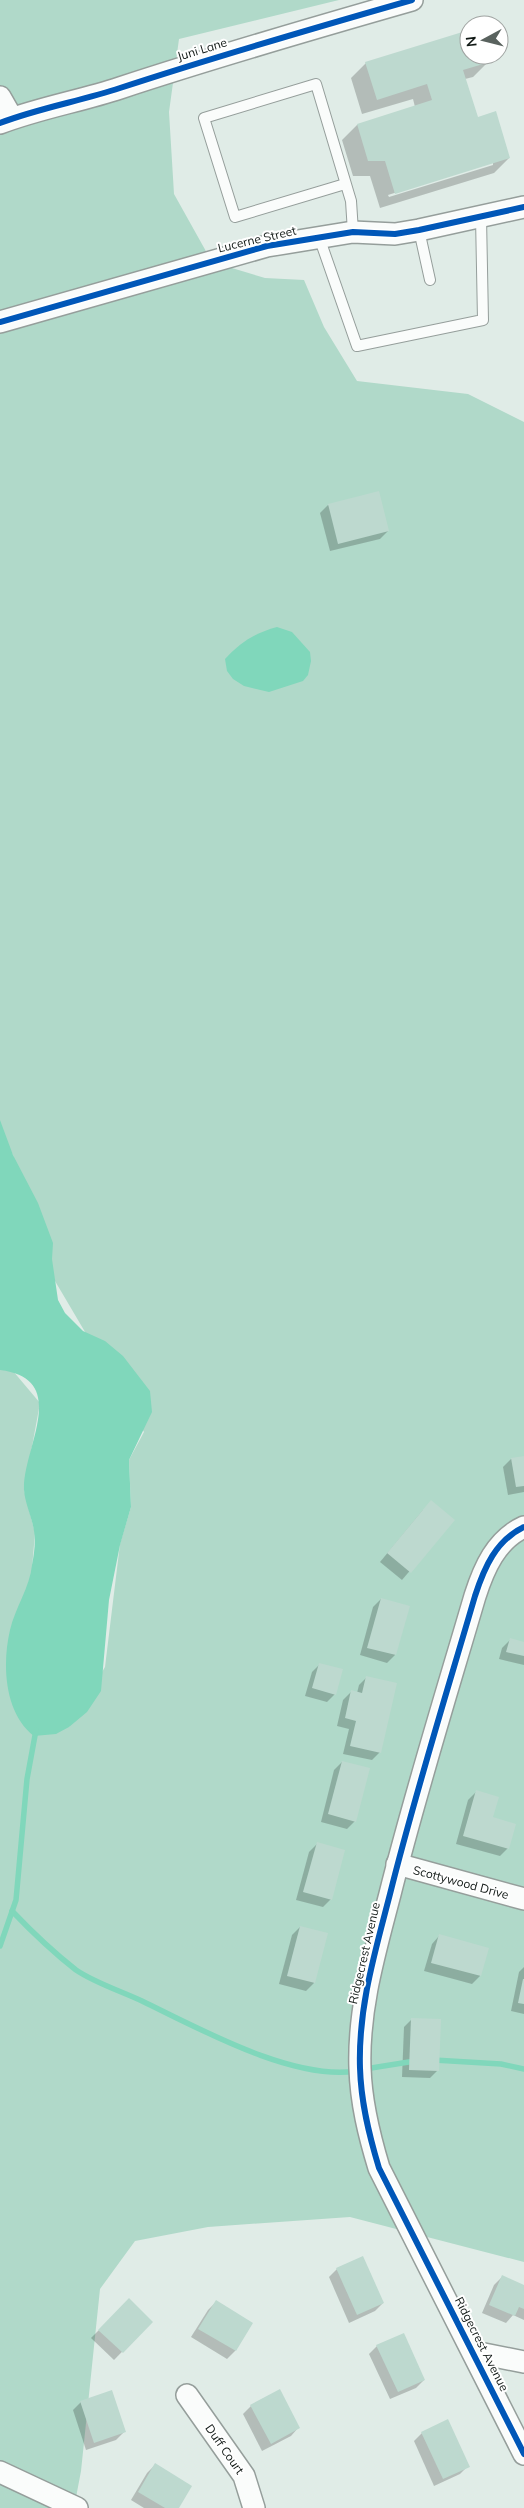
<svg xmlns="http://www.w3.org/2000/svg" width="524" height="2508" viewBox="0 0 524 2508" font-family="Mulish,sans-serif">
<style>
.green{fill:#b0d9c9}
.water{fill:#80d7bb}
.shadow{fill:#0003;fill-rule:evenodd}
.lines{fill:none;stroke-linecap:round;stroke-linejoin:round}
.stream{stroke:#80d7bb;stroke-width:5.5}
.building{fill:#bdd9cf}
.lane-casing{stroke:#959e9b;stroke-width:12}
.street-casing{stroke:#959e9b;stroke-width:24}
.lane{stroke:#fafcfb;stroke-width:10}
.street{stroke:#fafcfb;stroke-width:21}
.cycleway-casing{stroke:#fff;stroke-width:9}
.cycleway{stroke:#0057b8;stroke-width:6}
.labels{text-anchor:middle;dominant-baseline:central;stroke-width:4;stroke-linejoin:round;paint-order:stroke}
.street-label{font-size:12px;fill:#101815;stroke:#fff}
</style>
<rect width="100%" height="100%" fill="#e0ece7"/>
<polygon class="green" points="0,0 339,0 179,39 169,112 174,194 212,262 265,278 304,280 324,327 357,381 468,394 524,422 524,2262 350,2217 208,2227 135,2241 100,2289 81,2471 74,2508 0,2508 0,1365 13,1371 40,1403 24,1490 35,1533 32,1568 69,1727 105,1667 120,1544 131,1507 129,1460 144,1432 55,1281 13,1155 0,1132"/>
<g class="water">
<path d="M 277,627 L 292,632 L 310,652 L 311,661 L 308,675 L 303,681 L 269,692 L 244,686 L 233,679 L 227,671 L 225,659 C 241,642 255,633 277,627 Z"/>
<path d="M 0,1120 L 13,1155 L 38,1203 L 53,1243 L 52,1259 L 58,1300 L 65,1313 L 83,1331 L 105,1341 L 123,1356 L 150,1391 L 152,1412 L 129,1460 L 131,1507 L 120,1545 L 109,1600 L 101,1691 L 87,1712 L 69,1727 L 56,1734 L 34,1736 C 4,1713 2,1664 10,1630 C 15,1608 30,1587 32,1565 C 34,1555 36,1541 34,1531 C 32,1517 25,1504 24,1490 C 22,1449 72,1379 0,1370 Z"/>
</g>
<g class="shadow">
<path d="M 469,31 L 469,55 L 486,55 L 488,62 L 473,77 L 465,79 L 477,119 L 509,158 L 494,173 L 380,208 L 370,176 L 353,176 L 342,140 L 357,125 L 415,107 L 413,99 L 362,114 L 351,78 L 366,63 ZM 493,162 L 493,165 L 389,197 L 388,195 Z"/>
<polygon points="328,505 388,531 380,539 330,551 320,513"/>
<polygon points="524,1457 524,1492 508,1495 503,1467 511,1459"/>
<polygon points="423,1510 453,1520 402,1580 380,1562"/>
<polygon points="381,1599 408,1607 395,1655 387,1663 360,1655 373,1607"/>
<polygon points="510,1640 524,1643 524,1665 499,1659 502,1648"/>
<polygon points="320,1664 335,1694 327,1702 305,1696 312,1672"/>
<polygon points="367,1677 380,1752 372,1760 343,1754 349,1729 337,1726 343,1700 351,1692 357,1693 359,1685"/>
<polygon points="342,1762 355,1821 347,1829 321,1822 334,1770"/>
<polygon points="476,1792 508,1848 500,1856 456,1844 468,1800"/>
<polygon points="317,1844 331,1899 323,1907 296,1900 309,1852"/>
<polygon points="300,1927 314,1983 306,1991 279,1984 292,1935"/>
<polygon points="439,1936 487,1949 480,1976 472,1984 424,1971 432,1944"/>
<polygon points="524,1967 524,2014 511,2011 519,1972"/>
<polygon points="412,2019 438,2070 430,2078 402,2077 404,2027"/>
<polygon points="362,2258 383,2303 375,2311 349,2323 329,2277 337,2269"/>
<polygon points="502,2277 524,2287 524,2320 513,2315 506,2323 482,2313 494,2285"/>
<polygon points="129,2300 151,2322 114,2360 91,2338"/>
<polygon points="216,2302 251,2323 235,2351 227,2359 191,2337 208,2310"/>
<polygon points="377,2346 424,2380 416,2388 390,2399 369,2354"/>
<polygon points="81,2402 124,2432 116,2440 86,2450 73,2410"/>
<polygon points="251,2406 298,2428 291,2436 262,2451 243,2414"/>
<polygon points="422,2433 468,2466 460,2474 434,2486 414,2441"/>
<polygon points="155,2465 178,2508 144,2508 131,2500 147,2473"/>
</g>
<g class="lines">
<g class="stream">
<path d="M 12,1911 C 32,1932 53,1952 76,1970 C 95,1983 121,1991 142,2001 C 198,2028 293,2081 356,2071"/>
<polyline points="0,1946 16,1900 27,1779 36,1730"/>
<polyline points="434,2060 501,2064 524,2069"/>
<polyline points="365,2069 415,2061"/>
</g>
</g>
<g class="building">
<polygon points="469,30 469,55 488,55 490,62 463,70 478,117 496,111 510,158 395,194 385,161 368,161 357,124 432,100 427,84 377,100 365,62"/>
<polygon points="379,491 389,531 338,544 328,504"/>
<polygon points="524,1456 524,1486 516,1487 511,1458"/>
<polygon points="431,1500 455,1520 411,1573 387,1553"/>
<polygon points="381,1598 410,1606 396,1655 367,1648"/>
<polygon points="510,1638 524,1642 524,1656 506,1652"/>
<polygon points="319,1663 343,1669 336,1695 312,1688"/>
<polygon points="366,1676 397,1683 381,1753 350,1746 356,1721 345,1718 351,1690 362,1693"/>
<polygon points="342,1761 370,1768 356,1822 328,1814"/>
<polygon points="476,1790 499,1797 493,1817 516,1824 509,1849 463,1836"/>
<polygon points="317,1842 345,1850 332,1900 303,1892"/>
<polygon points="300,1926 328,1933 315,1983 287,1976"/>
<polygon points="439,1934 489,1948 481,1976 431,1963"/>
<polygon points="523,1979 524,1979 524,2004 518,2003"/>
<polygon points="411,2018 441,2019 439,2071 409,2070"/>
<polygon points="363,2256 384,2303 357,2315 336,2268"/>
<polygon points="502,2275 524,2285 524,2309 519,2307 515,2316 489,2305"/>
<polygon points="129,2298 153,2322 123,2353 98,2330"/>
<polygon points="216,2300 253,2323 236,2351 198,2329"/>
<polygon points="404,2333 425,2380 398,2392 376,2345"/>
<polygon points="280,2389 300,2428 271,2444 250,2405"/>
<polygon points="112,2390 126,2432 94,2443 80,2401"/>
<polygon points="448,2419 470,2467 443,2479 421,2432"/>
<polygon points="155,2463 192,2486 179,2508 165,2508 138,2492"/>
</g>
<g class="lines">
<defs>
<g id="lane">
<polyline points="345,184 235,217 204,118 316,84 351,201 353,232"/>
<polyline points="419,230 430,280"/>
<polyline points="319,237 357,346 483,320 481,217"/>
</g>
<g id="street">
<polyline points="0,97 12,118"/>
<path d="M 0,123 C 39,108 81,101 120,88 C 217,56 314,28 412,0"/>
<polyline points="0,322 267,246 353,232 395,234 419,230 524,207"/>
<path d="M 524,1527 C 496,1540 484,1568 475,1596 C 446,1695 415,1794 390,1894 C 375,1952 358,2008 360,2068 C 361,2103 369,2135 379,2168 L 524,2454"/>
<polyline points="397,1864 524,1899"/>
<polyline points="474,2352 524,2362"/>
<polyline points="187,2395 244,2476 254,2508"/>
<polyline points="0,2472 77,2508"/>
</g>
</defs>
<use href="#lane" class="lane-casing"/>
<use href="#street" class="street-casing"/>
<use href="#lane" class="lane"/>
<use href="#street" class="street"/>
<defs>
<g id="cycleway">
<path d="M 0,123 C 39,108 81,101 120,88 C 217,56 314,28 412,0"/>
<polyline points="0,322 267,246 353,232 395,234 419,230 524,207"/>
<path d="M 524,1527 C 496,1540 484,1568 475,1596 C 446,1695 415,1794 390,1894 C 375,1952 358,2008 360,2068 C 361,2103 369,2135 379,2168 L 524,2454"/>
</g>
</defs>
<use href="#cycleway" class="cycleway-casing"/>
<use href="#cycleway" class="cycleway"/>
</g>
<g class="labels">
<g class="street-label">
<text transform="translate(202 49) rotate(-17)">Juni Lane</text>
<text transform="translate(257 239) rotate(-13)">Lucerne Street</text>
<text transform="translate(461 1882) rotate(15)">Scottywood Drive</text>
<text transform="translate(364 1953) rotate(-77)">Ridgecrest Avenue</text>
<text transform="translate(482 2344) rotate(63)">Ridgecrest Avenue</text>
<text transform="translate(225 2449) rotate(55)">Duff Court</text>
</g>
</g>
<g transform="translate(484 40) rotate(263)"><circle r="24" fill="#ffffff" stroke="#9fa3a1"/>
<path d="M0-4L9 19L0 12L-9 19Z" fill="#59625e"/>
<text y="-8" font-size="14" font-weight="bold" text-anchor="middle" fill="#101815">N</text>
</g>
</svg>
